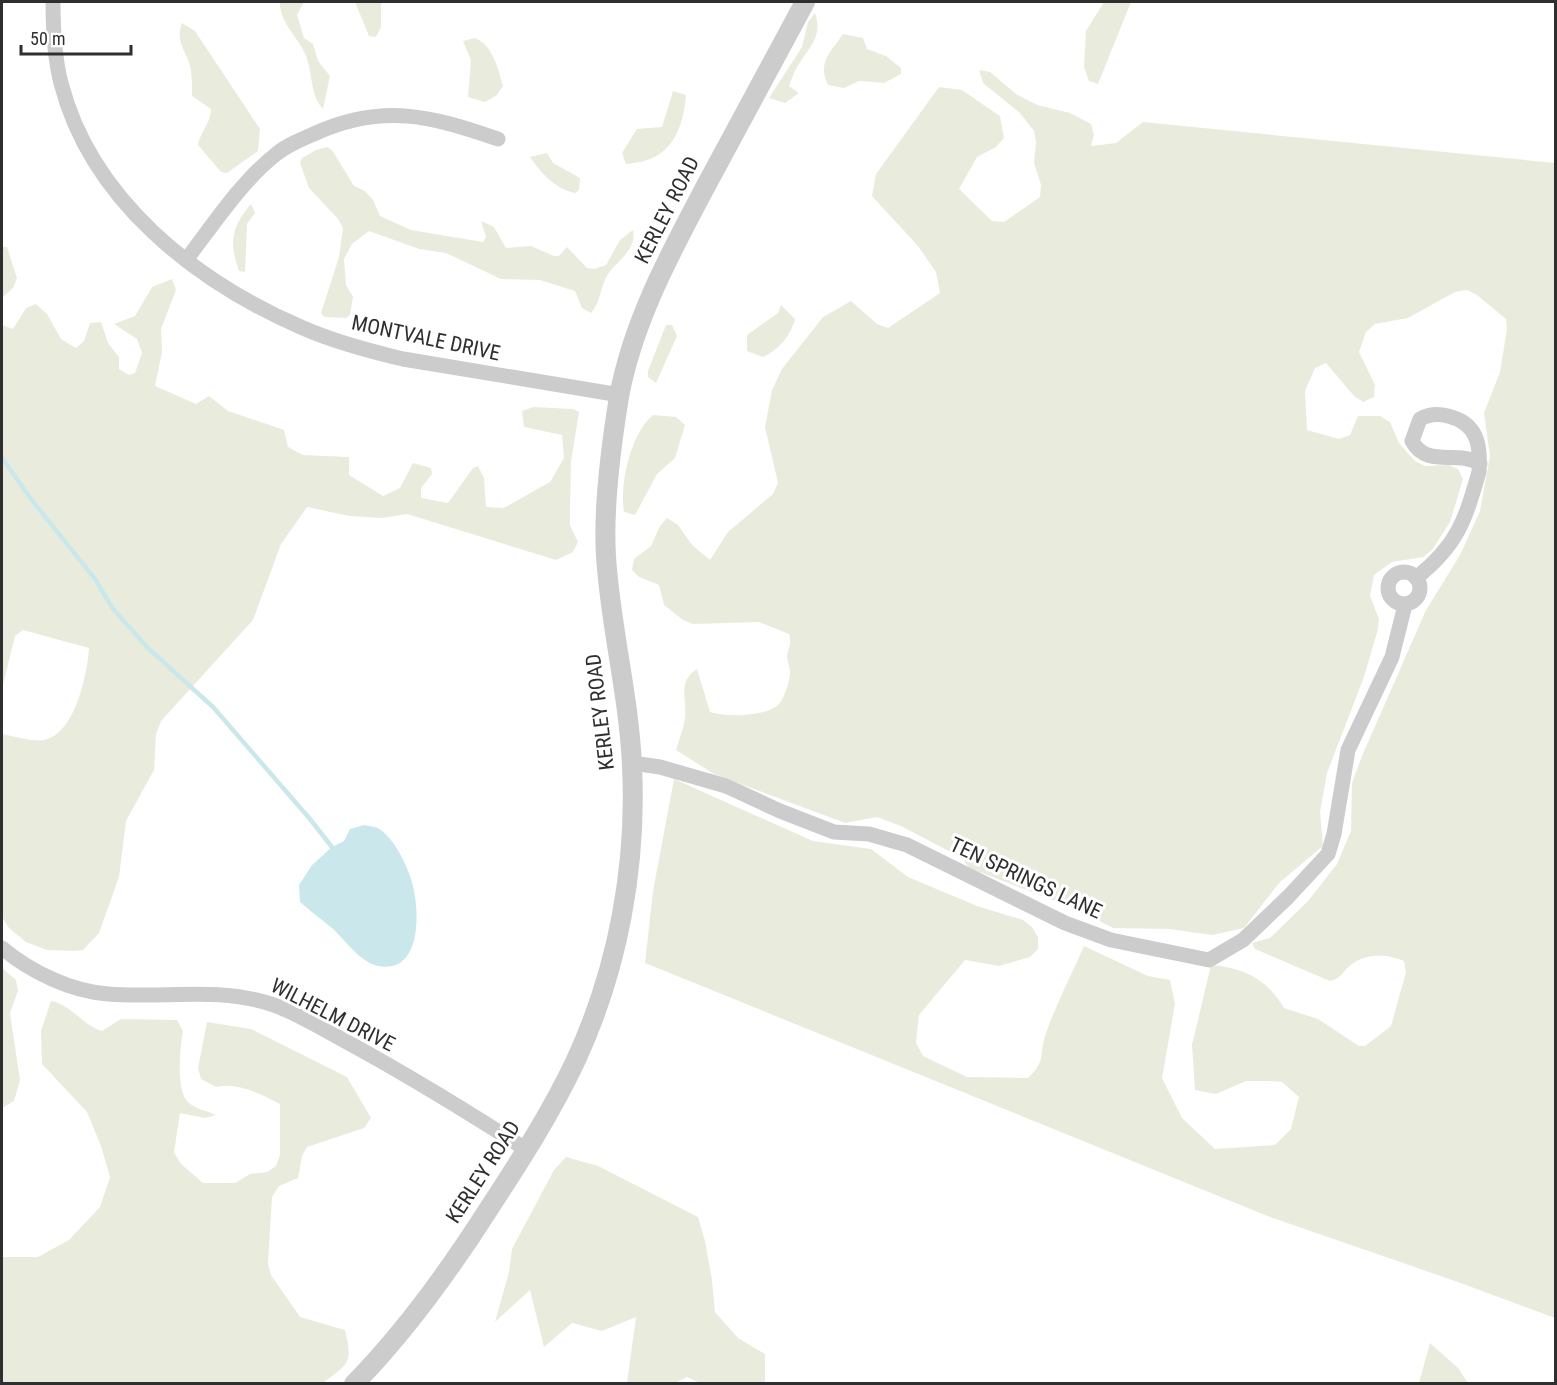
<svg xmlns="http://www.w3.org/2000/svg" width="1557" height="1385" viewBox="0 0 1557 1385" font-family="'Roboto Condensed',sans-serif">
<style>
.green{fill:#e9ecdd}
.water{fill:#cae8eb}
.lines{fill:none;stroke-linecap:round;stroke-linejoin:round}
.stream{stroke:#cae8eb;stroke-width:4.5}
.minor{stroke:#ccc;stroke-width:15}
.tertiary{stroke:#ccc;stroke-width:20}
.labels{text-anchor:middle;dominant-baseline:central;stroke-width:6;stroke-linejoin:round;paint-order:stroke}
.street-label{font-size:21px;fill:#2f2f2f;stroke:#fff}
</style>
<rect width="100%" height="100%" fill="#fff"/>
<g class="green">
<path d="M 280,2 L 304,2 L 297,15 L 304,38 L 313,44 L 318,61 L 330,76 L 323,109 C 310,95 313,75 306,56 C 299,38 279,22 280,2 Z"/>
<polygon points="355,2 381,2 381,27 376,37 369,36"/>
<polygon points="1104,2 1131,2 1098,84 1089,81 1084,67 1086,31"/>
<path d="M 815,13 C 823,36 810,46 799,64 C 794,71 792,79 789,86 L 799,93 L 785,103 L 769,98 L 802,47 L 808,22 Z"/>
<path d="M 182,23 L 195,31 L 260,129 L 258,151 L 227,173 L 221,172 L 198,145 C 201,130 210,125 211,109 L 192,96 C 192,88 192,79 191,71 C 189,53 174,45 182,23 Z"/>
<path d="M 843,34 L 863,38 L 867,49 L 886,56 L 901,68 L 901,74 L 884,83 L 859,81 L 844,88 L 828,85 C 817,62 831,52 843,34 Z"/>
<path d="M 475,38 C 493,45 498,69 503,86 L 497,95 L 485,102 L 468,97 L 471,60 L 463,41 Z"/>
<path d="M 979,70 L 990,72 L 1016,94 L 1037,105 L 1070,113 L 1091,124 L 1094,135 L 1091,146 L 1116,143 L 1143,122 L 1555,163 L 1555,1318 L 1455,1281 L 1270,1217 L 645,963 L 653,891 L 674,779 L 813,841 L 871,849 L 908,877 L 977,906 L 1023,920 L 1032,927 L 1038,937 L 1038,949 L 1030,957 L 999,966 L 965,960 L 919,1015 L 916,1043 L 923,1056 L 967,1077 L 1028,1078 C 1046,1061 1039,1056 1045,1036 C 1055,1006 1071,976 1084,946 L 1148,976 L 1170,980 L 1175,1004 L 1162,1078 L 1182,1118 L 1215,1149 L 1275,1145 L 1291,1129 L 1299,1097 L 1282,1082 L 1270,1081 L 1246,1081 L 1216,1094 L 1195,1090 L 1192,1045 L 1211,965 C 1244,968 1267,979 1284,1008 L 1318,1019 L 1359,1046 L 1365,1046 L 1391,1026 L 1406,972 L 1404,961 C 1388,954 1367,953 1352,964 C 1342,971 1344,977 1330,981 L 1255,949 L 1252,943 L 1270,938 L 1308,901 L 1337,864 L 1351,831 L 1352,783 L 1362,756 L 1426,610 L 1460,555 L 1480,511 L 1490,456 L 1484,413 L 1500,372 L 1507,329 L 1506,319 L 1477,295 L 1467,290 L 1455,292 L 1408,318 L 1375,324 L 1366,332 L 1359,352 L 1375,385 L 1374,397 L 1363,402 L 1354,396 L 1326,363 L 1315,368 L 1305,391 L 1307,430 L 1339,439 L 1350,435 L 1358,416 L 1380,416 L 1390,422 L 1399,443 L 1415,461 L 1425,466 L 1449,465 L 1458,469 L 1463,479 L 1450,522 L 1432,550 L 1423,557 L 1392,562 L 1374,575 L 1370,596 L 1379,619 L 1378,629 L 1364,677 L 1327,773 L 1320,812 L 1323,846 L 1279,883 L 1244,928 L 1212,935 L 1169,929 L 1113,928 L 1071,907 L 969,868 L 962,858 L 901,826 L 877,817 L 845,823 L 714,774 L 676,750 C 679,739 684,728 685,717 C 687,697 677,682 697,669 L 710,712 C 726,717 764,717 778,705 C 784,700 789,682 790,675 C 791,669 787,662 787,656 C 788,647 792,646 789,634 L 759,622 L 693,624 L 683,620 L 664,605 L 659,585 L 639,577 L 632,570 L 634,559 L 651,546 L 660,526 L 667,518 L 678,525 L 692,545 L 710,560 L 728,532 L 773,494 L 778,483 L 765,427 L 772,390 L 782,369 L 823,317 L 851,301 L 877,324 L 888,328 L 940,293 L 936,272 L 918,246 L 872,196 L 876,174 L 939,87 L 962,90 L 1000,116 L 1004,138 L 996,147 L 977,157 L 959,189 L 992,221 L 1004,222 L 1040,197 L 1041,185 L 1034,163 L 1036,142 L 1034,131 L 1019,112 L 983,83 Z"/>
<path d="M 673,91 L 686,95 C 684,121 676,149 650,159 C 643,162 634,163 626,164 L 622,153 L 637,129 L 662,127 Z"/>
<path d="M 327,147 L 332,150 L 354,186 L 365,191 L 373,200 L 380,216 L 411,230 L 483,242 L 486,237 L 481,221 L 494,227 L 506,248 L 531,246 L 554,256 L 559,256 L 567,247 L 587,268 L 594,269 L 606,265 L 620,240 L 633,230 C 637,250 618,260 608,274 C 600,287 601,302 591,313 L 582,308 L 575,291 L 540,280 L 501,279 L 446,253 L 419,249 L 369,231 L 352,244 L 344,259 L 346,285 L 353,297 L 350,315 L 346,318 L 324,317 L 321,313 L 339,257 L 343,228 L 338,219 L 309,188 L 300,163 L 302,158 L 316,150 Z"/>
<path d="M 547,153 L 553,163 L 580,178 L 579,190 L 575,193 C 555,189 541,173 530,157 Z"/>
<path d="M 251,204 L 255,213 L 247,224 L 245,272 L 239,271 C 229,243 231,227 251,204 Z"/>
<polygon points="2,247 7,247 17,278 13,288 2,298"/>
<path d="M 172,279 L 176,290 L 161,329 L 162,352 L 155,386 L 196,404 L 209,396 L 228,411 L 284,430 L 288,447 L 303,455 L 349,457 L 349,475 L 383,496 L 400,488 L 413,463 L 431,468 L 432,474 L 421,488 L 421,498 L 448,503 L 473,468 L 478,466 L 484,478 L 486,507 L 504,508 L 550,482 L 564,458 L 562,435 L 524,427 L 522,411 L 533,407 L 573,409 L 579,412 L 571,462 L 570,508 L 570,525 L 578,542 L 573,552 L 556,560 L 407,514 L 382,518 L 349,516 L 307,507 L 281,544 L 253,620 L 161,721 L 156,734 L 154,770 L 126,821 L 119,877 L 99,933 L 83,950 L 72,951 L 47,950 L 26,942 L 9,928 L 2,917 L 2,734 C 12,736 34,742 44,740 C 75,734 87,675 89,648 L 23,630 L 15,636 L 2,689 L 2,325 L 13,329 L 26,308 L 36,304 L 47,314 L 61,339 L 76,348 L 84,341 L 90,323 L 101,322 L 108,343 L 119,357 L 119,369 L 129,375 L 135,373 L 142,353 L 137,339 L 114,324 L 135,316 L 152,287 Z"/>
<path d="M 781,305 L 795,319 C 791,335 779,350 763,357 L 747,351 L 747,335 L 778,313 Z"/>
<polygon points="666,325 672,325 677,336 656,383 648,377 648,371"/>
<path d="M 653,415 L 676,417 L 685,425 L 675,458 L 657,474 L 635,515 L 624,512 C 619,485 631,433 653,415 Z"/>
<polygon points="2,968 16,980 18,991 10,1013 20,1080 14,1101 2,1108"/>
<path d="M 51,1001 C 72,1005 82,1025 102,1031 L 121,1019 L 177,1020 L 183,1031 C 180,1047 176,1088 187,1101 C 193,1108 207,1111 216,1115 L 205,1118 L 180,1113 L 174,1152 L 180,1163 L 203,1183 L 235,1183 L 250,1174 L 267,1172 L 276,1166 L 280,1155 L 280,1104 C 260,1094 238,1082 216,1087 L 201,1079 L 198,1068 L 207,1022 L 251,1029 L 347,1077 L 371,1118 L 364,1128 L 307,1147 L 302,1156 L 298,1178 L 279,1186 L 272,1197 L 268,1264 L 271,1275 L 300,1317 L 345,1330 C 353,1364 349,1363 323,1383 L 2,1383 L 2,1257 L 38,1257 L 69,1240 L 100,1207 L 110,1177 L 101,1146 L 87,1112 L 42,1064 L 41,1031 Z"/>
<polygon points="566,1157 598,1166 698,1217 705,1241 712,1280 715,1312 738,1338 765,1354 765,1383 700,1383 687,1377 675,1383 627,1383 636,1317 602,1331 572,1323 544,1347 530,1290 495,1322 509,1272 512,1249 554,1170"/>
<polygon points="1430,1343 1458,1368 1468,1383 1419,1383"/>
</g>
<path class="water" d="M 364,825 C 369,826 377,827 381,830 C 394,840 405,861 410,876 C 420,903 425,975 378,966 C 360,962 345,940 332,928 C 321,919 310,911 300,902 L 299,885 L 312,865 L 332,847 L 344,841 L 350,829 Z"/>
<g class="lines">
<polyline class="stream" points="2,458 31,499 95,579 113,609 148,648 213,707 310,819 335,851"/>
<g class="minor">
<path d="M 53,2 C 53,29 54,56 61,83 C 91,200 196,282 303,328 C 335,342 369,351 403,359 L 620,395"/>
<path d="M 186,260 C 213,225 241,182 275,155 C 287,145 302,139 316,133 C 383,103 432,116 498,139"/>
<circle cx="1404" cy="588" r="16"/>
<path d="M 1416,578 C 1458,545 1465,520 1479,472 C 1481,444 1477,423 1448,416 C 1437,413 1429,414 1420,419 L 1412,441 C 1427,469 1458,449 1480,464"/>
<polyline points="632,763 660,767 726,786 780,811 834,832 869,834 907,845 1065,923 1111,940 1209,960 1243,940 1288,897 1328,854 1334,834 1348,750 1392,657 1405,605"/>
<path d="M 2,948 C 31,972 70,991 108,994 C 166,999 214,986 271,1004 C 293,1011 315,1025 336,1036 C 401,1071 465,1110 527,1150"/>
</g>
<path class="tertiary" d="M 354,1384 C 405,1332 449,1271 488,1210 C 520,1161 551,1113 576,1060 C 618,969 637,866 632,766 C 629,695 610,625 606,556 C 603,507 611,446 619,397 C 633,320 672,250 708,182 C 740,122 773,62 805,2"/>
</g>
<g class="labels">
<g class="street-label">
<text transform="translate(667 210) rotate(-63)">KERLEY ROAD</text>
<text transform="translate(426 338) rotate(12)">MONTVALE DRIVE</text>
<text transform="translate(600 712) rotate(-97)">KERLEY ROAD</text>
<text transform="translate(1026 878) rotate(25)">TEN SPRINGS LANE</text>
<text transform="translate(333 1015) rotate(27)">WILHELM DRIVE</text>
<text transform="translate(483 1172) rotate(-57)">KERLEY ROAD</text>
</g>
</g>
<rect width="1557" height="1385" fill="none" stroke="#2f2f2f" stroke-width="6"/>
<path d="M21 45v9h110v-9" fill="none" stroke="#2f2f2f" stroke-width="3"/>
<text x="30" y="45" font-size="18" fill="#2f2f2f" stroke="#ffffff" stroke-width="4.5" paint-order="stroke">50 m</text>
</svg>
